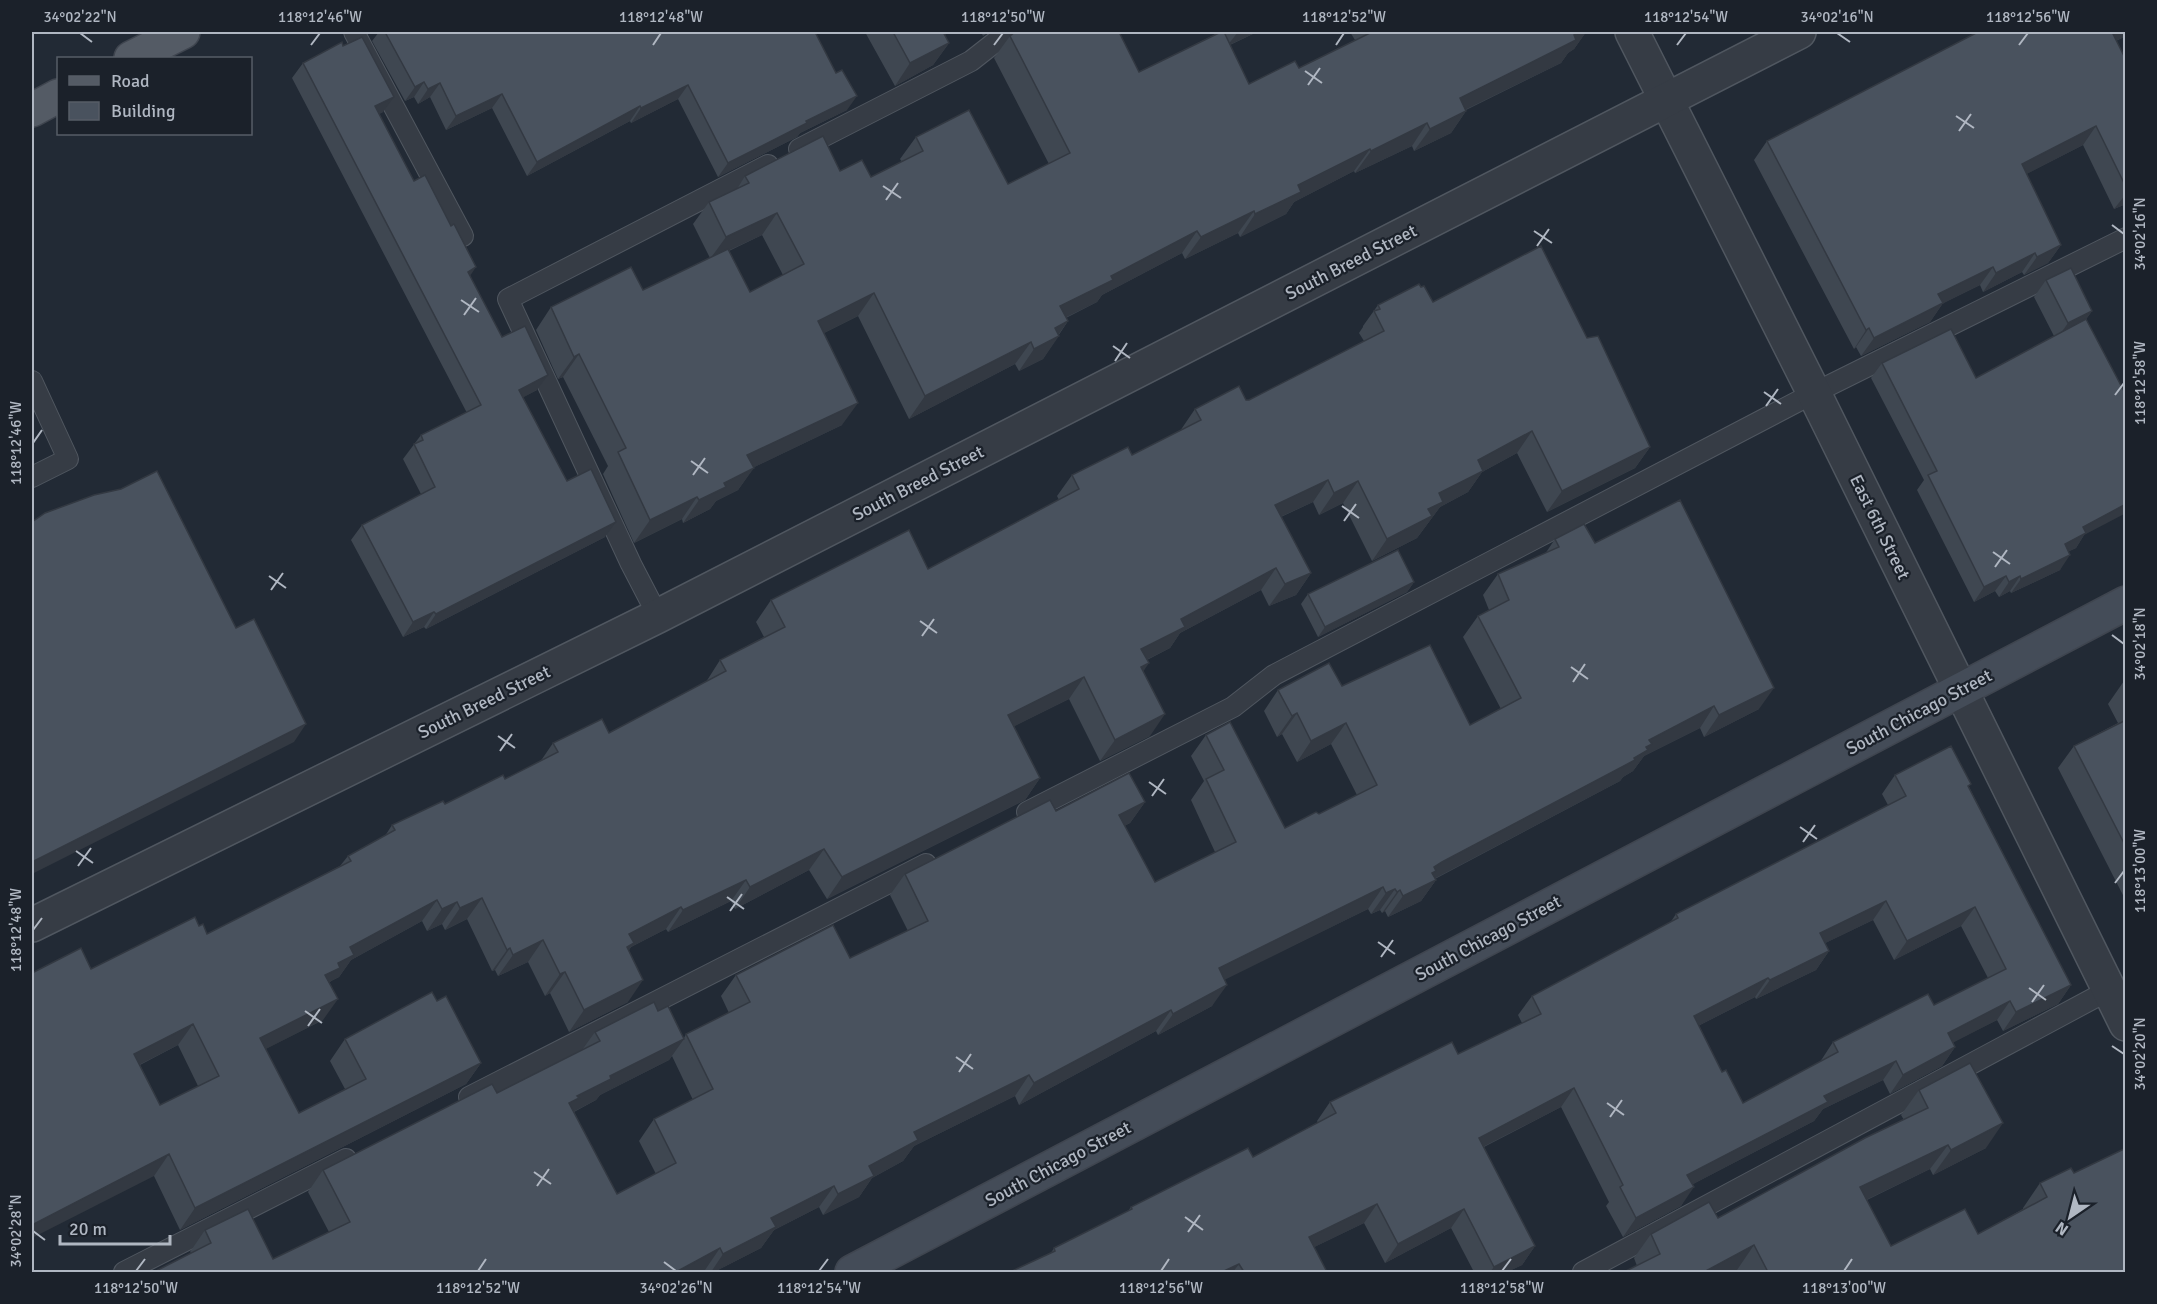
<svg xmlns="http://www.w3.org/2000/svg" width="2157" height="1304" viewBox="0 0 2157 1304" font-family="Signika,sans-serif">
<style>
.lines{fill:none;stroke-linecap:round;stroke-linejoin:round}
.lane-casing{stroke:#505760;stroke-width:22}
.street-casing{stroke:#505760;stroke-width:36}
.secondary-casing{stroke:#3f454f;stroke-width:36}
.primary-casing{stroke:#3f454f;stroke-width:36}
.lane{stroke:#363c45;stroke-width:20}
.street{stroke:#363c45;stroke-width:33}
.secondary{stroke:#444c58;stroke-width:33}
.primary{stroke:#545b65;stroke-width:33}
.wall{fill:#3f4751;fill-rule:evenodd}
.shaded-wall{fill:#333942}
.building{fill:#49525e;stroke:#333942;stroke-width:1.5;fill-rule:evenodd}
.ticks{fill:none;stroke:#b0b7c2;stroke-width:2}
.labels{text-anchor:middle;dominant-baseline:central;stroke-width:4.5;stroke-linejoin:round;paint-order:stroke}
.street-label{font-size:18px;fill:#b0b7c2;stroke:#1b212a}
.neatline{fill:none;stroke:#b0b7c2;stroke-width:2}
.ticks-label{font-size:15px;text-anchor:middle;fill:#b0b7c2}
</style>
<rect width="100%" height="100%" fill="#222a35"/>
<g class="lines">
<defs>
<g id="lane">
<polyline points="354,32 463,236"/>
<polyline points="799,149 971,61 1008,32"/>
<polyline points="32,381 68,459 32,477"/>
<polyline points="658,616 631,564 508,299 768,165"/>
<polyline points="1027,812 1233,707 1274,675 1814,393 2126,238"/>
<polyline points="469,1097 926,864"/>
<polyline points="124,1272 346,1159"/>
<polyline points="1583,1272 2109,990"/>
</g>
<g id="street">
<polyline points="1632,32 1814,393 2126,1024"/>
<polyline points="32,925 658,616 1799,32"/>
</g>
<polyline id="secondary" points="852,1272 2126,603"/>
<g id="primary">
<polyline points="131,58 183,32"/>
<polyline points="32,110 58,96"/>
</g>
</defs>
<use href="#lane" class="lane-casing"/>
<use href="#street" class="street-casing"/>
<use href="#secondary" class="secondary-casing"/>
<use href="#primary" class="primary-casing"/>
<use href="#lane" class="lane"/>
<use href="#street" class="street"/>
<use href="#secondary" class="secondary"/>
<use href="#primary" class="primary"/>
</g>
<g class="wall">
<polygon points="379,32 815,32 847,110 800,133 797,137 718,177 678,99 631,123 630,121 527,176 492,108 446,130 430,97 418,104 414,97 405,101 372,41"/>
<polygon points="865,32 951,32 944,35 949,43 933,65 895,86"/>
<polygon points="978,32 989,32 983,36 981,32 979,34"/>
<path d="M 1220,32 L 1257,32 L 1230,45 L 1249,84 L 1299,68 L 1355,40 L 1350,32 L 1586,32 L 1574,49 L 1568,53 L 1561,63 L 1466,110 L 1466,111 L 1451,133 L 1414,151 L 1412,146 L 1355,173 L 1354,171 L 1294,202 L 1286,214 L 1240,237 L 1238,233 L 1185,259 L 1182,253 L 1102,295 L 1097,302 L 1066,318 L 1068,321 L 1043,359 L 1019,371 L 1015,364 L 909,419 L 858,316 L 824,333 L 842,425 L 754,467 L 738,490 L 716,501 L 710,509 L 683,523 L 682,519 L 634,543 L 603,474 L 608,466 L 563,377 L 558,379 L 536,330 L 551,307 L 643,290 L 710,258 L 693,224 L 709,202 L 737,189 L 745,176 L 840,171 L 871,177 L 902,162 L 900,159 L 916,137 L 1008,184 L 1049,164 L 994,58 L 1010,36 L 1139,72 ZM 762,235 L 783,275 L 750,292 L 729,251 Z"/>
<polygon points="2126,32 2126,36 2116,41 2126,60 2126,204 2114,209 2083,145 2026,174 2061,245 2048,263 2024,275 2022,272 1983,292 1980,285 1943,303 1930,322 1861,356 1856,347 1854,349 1754,160 1767,141"/>
<polygon points="343,46 383,112 379,114 414,181 470,276 502,337 537,390 523,397 567,481 605,537 426,629 424,627 403,637 351,540 362,525 421,494 403,459 421,435 467,413 292,78 303,63"/>
<polygon points="2046,280 2092,311 2086,319 2084,535 2076,548 2069,551 2060,570 2011,593 2010,591 1999,597 1995,591 1974,602 1917,490 1924,480 1871,378 1882,363 1976,378 2054,336 2034,297"/>
<path d="M 1421,287 L 1433,302 L 1587,338 L 1650,447 L 1635,468 L 1547,512 L 1517,453 L 1482,472 L 1468,492 L 1440,507 L 1417,538 L 1372,561 L 1343,503 L 1319,515 L 1313,502 L 1281,517 L 1311,573 L 1296,595 L 1269,606 L 1261,590 L 1180,633 L 1170,648 L 1147,660 L 1143,671 L 1150,736 L 1100,761 L 1069,699 L 1014,726 L 1040,778 L 1025,800 L 827,899 L 809,870 L 735,909 L 731,901 L 668,932 L 666,929 L 631,947 L 629,950 L 628,1002 L 569,1032 L 550,993 L 545,996 L 528,962 L 498,976 L 495,970 L 492,971 L 467,919 L 445,930 L 442,924 L 427,931 L 422,921 L 351,960 L 339,977 L 331,981 L 329,983 L 323,1020 L 265,1049 L 299,1113 L 345,1089 L 330,1061 L 345,1039 L 437,1001 L 481,1063 L 466,1084 L 180,1230 L 154,1176 L 91,969 L 199,926 L 207,934 L 340,866 L 348,856 L 385,836 L 392,825 L 505,779 L 540,762 L 553,743 L 609,733 L 706,682 L 720,660 L 764,637 L 756,622 L 771,600 L 928,569 L 1059,500 L 1057,496 L 1072,475 L 1132,455 L 1180,431 L 1195,409 L 1249,400 L 1364,341 L 1359,333 L 1363,327 L 1363,326 L 1378,305 ZM 178,1045 L 198,1086 L 160,1105 L 140,1065 Z"/>
<path d="M 1555,539 L 1595,543 L 1759,709 L 1704,737 L 1700,728 L 1644,756 L 1633,771 L 1623,777 L 1620,781 L 1435,879 L 1436,880 L 1421,901 L 1388,917 L 1385,911 L 1382,913 L 1380,910 L 1371,914 L 1368,909 L 1224,979 L 1212,1006 L 1158,1035 L 1156,1031 L 1019,1105 L 1015,1096 L 914,1146 L 903,1161 L 872,1178 L 859,1197 L 823,1215 L 819,1207 L 774,1230 L 761,1248 L 714,1272 L 707,1272 L 705,1270 L 154,1272 L 191,1253 L 190,1252 L 205,1230 L 273,1259 L 329,1232 L 308,1192 L 323,1170 L 497,1093 L 582,1050 L 595,1032 L 658,1011 L 684,1038 L 686,1034 L 729,1013 L 721,996 L 736,975 L 850,958 L 908,931 L 890,895 L 905,874 L 1056,811 L 1145,802 L 1130,823 L 1124,826 L 1155,882 L 1215,852 L 1191,800 L 1204,781 L 1191,756 L 1206,735 L 1285,828 L 1319,814 L 1357,795 L 1331,744 L 1297,762 L 1282,734 L 1277,737 L 1264,711 L 1278,690 L 1342,686 L 1470,725 L 1501,709 L 1463,637 L 1478,616 L 1489,610 L 1483,595 L 1498,574 L 1545,554 ZM 672,1056 L 693,1100 L 654,1119 L 639,1141 L 656,1174 L 617,1194 L 574,1112 L 596,1100 L 600,1095 L 669,1060 Z"/>
<polygon points="1414,582 1407,592 1318,637 1301,604 1308,594"/>
<polygon points="2126,678 2126,901 2058,768 2074,746 2118,723 2108,704 2124,681 2124,680"/>
<path d="M 1895,775 L 1969,787 L 2071,985 L 2058,1004 L 2003,1031 L 1997,1020 L 1953,1042 L 1955,1047 L 1942,1066 L 1890,1094 L 1883,1080 L 1823,1109 L 1814,1121 L 1693,1184 L 1681,1206 L 1623,1237 L 1606,1206 L 1609,1202 L 1561,1107 L 1484,1147 L 1535,1246 L 1522,1265 L 1507,1272 L 1474,1272 L 1451,1228 L 1385,1263 L 1364,1223 L 1314,1247 L 1327,1272 L 1010,1272 L 1051,1253 L 1054,1248 L 1128,1211 L 1131,1207 L 1253,1157 L 1318,1123 L 1317,1121 L 1330,1102 L 1458,1054 L 1522,1023 L 1518,1015 L 1532,996 L 1670,923 L 1676,914 L 1888,805 L 1882,794 ZM 1873,920 L 1894,960 L 1961,926 L 1988,978 L 1934,1005 L 1833,1042 L 1820,1062 L 1743,1103 L 1722,1072 L 1698,1026 L 1755,997 L 1756,999 L 1816,970 L 1829,951 L 1825,943 Z"/>
<polygon points="1919,1090 1986,1148 1933,1175 1930,1169 1867,1200 1891,1246 1978,1234 2023,1209 2023,1208 2040,1183 2074,1173 2126,1272 1739,1272 1737,1270 1637,1266 1634,1258 1651,1234 1718,1218 1904,1120 1901,1115"/>
</g>
<g class="shaded-wall">
<polygon points="1238,32 1257,32 1227,46"/>
<polygon points="1581,32 1586,32 1574,49 1568,53 1561,63 1444,120 1460,98"/>
<polygon points="2111,32 2126,32 2126,36 2098,49"/>
<polygon points="949,43 933,65 895,86 910,63"/>
<polygon points="424,82 414,97 405,101 415,87"/>
<polygon points="440,83 430,97 418,104 428,89"/>
<polygon points="688,85 678,99 631,123 641,108"/>
<polygon points="502,94 492,108 446,130 456,116"/>
<polygon points="857,96 847,110 800,133 797,137 718,177 728,163 806,121"/>
<polygon points="394,97 383,112 365,121 375,106"/>
<polygon points="640,106 630,121 527,176 537,162"/>
<polygon points="1466,111 1451,133 1414,151 1430,129"/>
<polygon points="1427,123 1412,146 1355,173 1371,151"/>
<polygon points="2096,126 2083,145 2009,183 2022,164"/>
<polygon points="1370,149 1354,171 1294,202 1286,214 1240,237 1255,214 1298,185"/>
<polygon points="2126,194 2126,204 2114,209"/>
<polygon points="1254,211 1238,233 1185,259 1201,237"/>
<polygon points="777,213 762,235 710,259 726,237"/>
<polygon points="1197,231 1182,253 1102,295 1097,302 1044,328 1060,306 1111,276"/>
<polygon points="2061,245 2048,263 2024,275 2037,257"/>
<polygon points="2035,253 2022,272 1983,292 1996,273"/>
<polygon points="476,267 466,282 468,272"/>
<polygon points="1993,267 1980,285 1926,312 1938,294"/>
<polygon points="874,293 858,316 802,344 818,321"/>
<polygon points="1943,303 1930,322 1861,356 1874,338"/>
<polygon points="2092,311 2080,328 2056,340 2068,323"/>
<polygon points="1068,321 1056,338 1059,336 1043,359 1019,371 1034,349 1055,328"/>
<polygon points="1869,328 1856,347 1854,349 1866,330"/>
<polygon points="1031,342 1015,364 909,419 925,396"/>
<polygon points="579,354 563,377 558,379 574,357"/>
<polygon points="548,375 537,390 509,405 519,390"/>
<polygon points="858,403 842,425 732,478 747,455"/>
<polygon points="1532,431 1517,453 1482,472 1468,492 1440,507 1417,538 1372,561 1387,539 1478,460"/>
<polygon points="1650,447 1635,468 1547,512 1562,491"/>
<polygon points="754,468 738,490 716,501 710,509 683,523 699,500 724,483"/>
<polygon points="1328,480 1313,502 1260,526 1275,505"/>
<polygon points="1358,481 1343,503 1319,515 1334,493"/>
<polygon points="697,497 682,519 634,543 650,520"/>
<polygon points="2126,504 2126,513 2084,535 2076,548 2054,559 2065,544 2083,527"/>
<polygon points="616,522 605,537 426,629 436,614"/>
<polygon points="2070,555 2060,570 2011,593 2021,579"/>
<polygon points="1276,568 1261,590 1180,633 1170,648 1126,670 1141,649 1181,619"/>
<polygon points="1311,573 1296,595 1269,606 1285,584"/>
<polygon points="2006,576 1995,591 1974,602 1984,587"/>
<polygon points="2020,576 2010,591 1999,597 2009,582"/>
<polygon points="1414,582 1407,592 1318,637 1325,627"/>
<polygon points="434,612 424,627 403,637 413,622"/>
<polygon points="1149,663 1134,685 1141,667"/>
<polygon points="1084,677 1069,699 993,737 1008,715"/>
<polygon points="1774,688 1759,709 1704,737 1719,715"/>
<polygon points="1714,706 1700,728 1644,756 1633,771 1623,777 1620,781 1428,882 1436,880 1421,901 1388,917 1403,896 1434,867 1442,862 1649,740"/>
<polygon points="1297,713 1282,734 1277,737 1292,716"/>
<polygon points="1165,714 1150,736 1100,761 1115,740"/>
<polygon points="1346,723 1331,744 1297,762 1311,741"/>
<polygon points="306,724 294,742 32,874 32,862"/>
<polygon points="1040,778 1025,800 827,899 842,877"/>
<polygon points="1145,802 1130,823 1104,837 1119,815"/>
<polygon points="824,849 809,870 735,909 750,887"/>
<polygon points="746,880 731,901 668,932 683,910"/>
<polygon points="1383,887 1368,909 1204,990 1219,968"/>
<polygon points="1395,889 1380,910 1371,914 1386,893"/>
<polygon points="1400,890 1385,911 1382,913 1397,892"/>
<polygon points="482,898 467,919 445,930 460,908"/>
<polygon points="437,900 422,921 351,960 339,977 331,981 325,989 325,975 350,947"/>
<polygon points="1886,901 1873,920 1807,952 1820,933"/>
<polygon points="457,902 442,924 427,931 442,909"/>
<polygon points="681,907 666,929 631,947 619,965 629,934"/>
<polygon points="1975,907 1961,926 1894,960 1907,941"/>
<polygon points="543,940 528,962 498,976 513,955"/>
<polygon points="510,948 495,970 492,971 507,950"/>
<polygon points="1829,951 1816,970 1756,999 1770,980"/>
<polygon points="565,972 550,993 545,996 560,974"/>
<polygon points="1768,978 1755,997 1680,1035 1694,1016"/>
<polygon points="643,980 628,1002 569,1032 584,1010"/>
<polygon points="1227,985 1212,1006 1158,1035 1173,1014"/>
<polygon points="2071,985 2058,1004 2003,1031 2016,1012"/>
<polygon points="338,999 323,1020 244,1060 260,1038"/>
<polygon points="2010,1001 1997,1020 1935,1052 1948,1033"/>
<polygon points="1171,1010 1156,1031 1019,1105 1034,1083"/>
<polygon points="193,1024 178,1045 119,1075 134,1054"/>
<polygon points="684,1039 669,1060 600,1095 596,1100 567,1115 569,1103 577,1096 610,1076"/>
<polygon points="1955,1047 1942,1066 1890,1094 1903,1075"/>
<polygon points="1896,1061 1883,1080 1823,1109 1814,1121 1674,1194 1687,1175 1824,1096"/>
<polygon points="481,1063 466,1084 180,1230 195,1208"/>
<polygon points="1029,1075 1015,1096 914,1146 903,1161 872,1178 859,1197 823,1215 838,1194 869,1166 914,1132"/>
<polygon points="1574,1088 1561,1107 1465,1156 1479,1138"/>
<polygon points="2003,1123 1986,1148 1933,1175 1951,1150"/>
<polygon points="1948,1145 1930,1169 1843,1211 1860,1187"/>
<polygon points="169,1154 154,1176 32,1238 32,1225"/>
<polygon points="834,1186 819,1207 774,1230 761,1248 714,1272 711,1272 723,1254 771,1218"/>
<polygon points="1694,1187 1681,1206 1623,1237 1636,1218"/>
<polygon points="1377,1204 1364,1223 1296,1256 1309,1237"/>
<polygon points="1464,1209 1451,1228 1385,1263 1398,1244"/>
<polygon points="1754,1245 1737,1270 1732,1272 1704,1272"/>
<polygon points="1535,1246 1522,1265 1507,1272 1490,1272 1494,1267"/>
<polygon points="720,1248 705,1270 700,1272 676,1272"/>
<polygon points="1239,1264 1233,1272 1222,1272"/>
</g>
<g class="building">
<polygon points="385,32 815,32 836,73 842,70 857,96 806,121 807,123 728,163 688,85 641,108 640,106 537,162 502,94 456,116 440,83 428,89 424,82 415,87"/>
<polygon points="893,32 943,32 949,43 910,63"/>
<polygon points="1015,32 1119,32 1139,72 1221,32 1224,32 1249,84 1295,61 1299,68 1372,32 1581,32 1574,35 1576,40 1460,98 1466,111 1430,129 1427,123 1371,151 1370,149 1298,185 1301,192 1255,214 1254,211 1201,237 1197,231 1111,276 1113,280 1060,306 1068,321 1055,328 1059,336 1034,349 1031,342 925,396 874,293 818,321 858,403 747,455 754,468 724,483 726,487 699,500 697,497 650,520 618,452 626,448 579,354 574,357 551,307 631,267 643,290 728,249 750,292 804,264 777,213 726,237 709,202 749,183 745,176 823,136 840,171 862,160 871,177 923,151 916,137 969,110 1008,184 1070,153 1010,36"/>
<polygon points="1978,32 2112,32 2126,60 2126,187 2096,126 2022,164 2061,245 2037,257 2035,253 1996,273 1993,267 1938,294 1943,303 1874,338 1869,328 1866,330 1767,141"/>
<polygon points="362,37 394,97 375,106 414,181 425,175 451,226 454,224 476,267 468,272 502,337 525,326 548,375 519,390 567,481 591,469 616,522 436,614 434,612 413,622 362,525 435,487 414,444 423,440 421,435 481,405 303,63 342,42 343,46"/>
<path d="M 1541,246 L 1587,338 L 1598,336 L 1650,447 L 1562,491 L 1532,431 L 1478,460 L 1483,471 L 1439,493 L 1443,502 L 1428,509 L 1432,516 L 1387,539 L 1358,481 L 1334,493 L 1328,480 L 1275,505 L 1311,573 L 1285,584 L 1276,568 L 1181,619 L 1185,627 L 1141,649 L 1149,663 L 1141,667 L 1165,714 L 1115,740 L 1084,677 L 1008,715 L 1040,778 L 842,877 L 824,849 L 750,887 L 746,880 L 683,910 L 681,907 L 629,934 L 634,943 L 627,947 L 643,980 L 584,1010 L 565,972 L 560,974 L 543,940 L 513,955 L 510,948 L 507,950 L 482,898 L 460,908 L 457,902 L 442,909 L 437,900 L 350,947 L 354,955 L 338,963 L 340,968 L 325,975 L 338,999 L 260,1038 L 299,1113 L 366,1079 L 345,1039 L 432,992 L 437,1001 L 446,996 L 481,1063 L 195,1208 L 169,1154 L 32,1225 L 32,973 L 81,948 L 91,969 L 195,917 L 199,926 L 203,924 L 207,934 L 351,861 L 348,856 L 395,830 L 392,825 L 443,801 L 445,804 L 503,775 L 505,779 L 558,752 L 553,743 L 602,719 L 609,733 L 726,671 L 720,660 L 785,627 L 771,600 L 909,530 L 928,569 L 1079,489 L 1072,475 L 1128,447 L 1132,455 L 1201,420 L 1195,409 L 1239,386 L 1246,400 L 1249,400 L 1384,331 L 1374,311 L 1380,309 L 1378,305 L 1419,284 L 1421,287 L 1424,286 L 1433,302 ZM 193,1024 L 219,1076 L 160,1105 L 134,1054 Z"/>
<polygon points="2071,268 2092,311 2068,323 2046,280"/>
<polygon points="2086,319 2126,395 2126,504 2083,527 2086,533 2065,544 2070,555 2021,579 2020,576 2009,582 2006,576 1984,587 1928,475 1937,471 1882,363 1951,329 1976,378"/>
<polygon points="157,471 236,628 254,619 306,724 32,862 32,522 45,513 94,495 121,489"/>
<polygon points="1680,500 1774,688 1719,715 1714,706 1649,740 1652,744 1646,747 1648,750 1634,758 1635,760 1442,862 1434,867 1436,871 1432,873 1436,880 1403,896 1400,890 1397,892 1395,889 1386,893 1383,887 1219,968 1227,985 1173,1014 1171,1010 1034,1083 1029,1075 914,1132 918,1140 869,1166 874,1176 838,1194 834,1186 771,1218 776,1227 723,1254 720,1248 676,1272 154,1272 211,1243 205,1230 248,1209 273,1259 350,1222 323,1170 492,1084 497,1093 600,1041 595,1032 654,1002 658,1011 668,1006 684,1039 610,1076 611,1079 577,1096 579,1098 569,1103 617,1194 676,1163 654,1119 713,1089 686,1034 750,1002 736,975 833,925 850,958 928,921 905,874 1050,800 1056,811 1129,773 1145,802 1119,815 1155,882 1236,842 1206,779 1224,770 1206,735 1230,722 1285,828 1316,812 1319,814 1377,785 1346,723 1311,741 1297,713 1292,716 1278,690 1329,663 1342,686 1430,645 1470,725 1521,698 1478,616 1509,600 1498,574 1559,547 1555,539 1584,524 1595,543"/>
<polygon points="1398,550 1414,582 1325,627 1308,594"/>
<polygon points="2126,720 2126,847 2074,746"/>
<path d="M 1951,746 L 1971,784 L 1968,786 L 2071,985 L 2016,1012 L 2010,1001 L 1948,1033 L 1955,1047 L 1903,1075 L 1896,1061 L 1824,1096 L 1828,1102 L 1687,1175 L 1694,1187 L 1636,1218 L 1620,1187 L 1623,1185 L 1574,1088 L 1479,1138 L 1535,1246 L 1494,1267 L 1464,1209 L 1398,1244 L 1377,1204 L 1309,1237 L 1327,1272 L 1244,1272 L 1239,1264 L 1222,1272 L 1010,1272 L 1055,1251 L 1054,1248 L 1132,1209 L 1131,1207 L 1248,1148 L 1253,1157 L 1336,1113 L 1330,1102 L 1452,1042 L 1458,1054 L 1541,1014 L 1532,996 L 1678,918 L 1676,914 L 1906,796 L 1895,775 ZM 1886,901 L 1907,941 L 1975,907 L 2006,969 L 1934,1005 L 1928,994 L 1833,1042 L 1838,1052 L 1743,1103 L 1726,1070 L 1722,1072 L 1694,1016 L 1768,978 L 1770,980 L 1829,951 L 1820,933 Z"/>
<polygon points="1970,1063 2003,1123 1951,1150 1948,1145 1860,1187 1891,1246 1965,1209 1978,1234 2047,1197 2040,1183 2071,1168 2074,1173 2126,1148 2126,1272 1768,1272 1754,1245 1704,1272 1624,1272 1660,1254 1651,1234 1709,1202 1718,1218 1865,1138 1928,1108 1919,1090"/>
</g>
<path class="ticks" d="M 80,33 L 92,42M 1837,33 L 1850,42M 311,45 L 320,33M 653,45 L 661,33M 994,45 L 1003,33M 1336,45 L 1344,33M 1677,45 L 1686,33M 2019,45 L 2028,33M 1305,71 L 1322,83M 1308,85 L 1320,68M 1956,116 L 1974,128M 1959,131 L 1971,114M 883,186 L 901,198M 886,200 L 898,183M 2112,225 L 2124,234M 1534,231 L 1552,243M 1537,246 L 1549,229M 461,300 L 479,312M 464,315 L 476,298M 1113,346 L 1130,358M 1115,361 L 1127,343M 1764,392 L 1781,404M 2115,395 L 2124,383M 1766,406 L 1778,389M 33,443 L 42,430M 691,461 L 708,473M 693,475 L 705,458M 1342,506 L 1359,518M 1344,521 L 1356,504M 1993,552 L 2010,564M 1995,567 L 2007,550M 269,576 L 286,588M 271,590 L 283,573M 920,621 L 937,633M 2112,635 L 2124,644M 922,636 L 934,619M 1571,667 L 1588,679M 1573,682 L 1585,664M 498,736 L 515,748M 500,751 L 512,734M 1149,782 L 1166,794M 1152,796 L 1164,779M 1800,827 L 1817,839M 1803,842 L 1815,825M 76,851 L 93,863M 78,866 L 91,848M 2115,883 L 2124,871M 727,897 L 744,909M 730,911 L 742,894M 33,930 L 42,918M 1378,942 L 1395,954M 1381,957 L 1393,940M 2029,988 L 2046,1000M 2032,1002 L 2044,985M 305,1011 L 322,1023M 308,1026 L 320,1009M 2112,1046 L 2124,1054M 956,1057 L 973,1069M 959,1072 L 971,1054M 1607,1103 L 1624,1115M 1610,1117 L 1622,1100M 534,1172 L 551,1184M 537,1186 L 549,1169M 1185,1217 L 1203,1230M 33,1231 L 45,1240M 1188,1232 L 1200,1215M 664,1262 L 676,1271M 136,1271 L 145,1259M 478,1271 L 486,1259M 819,1271 L 828,1259M 1161,1271 L 1169,1259M 1502,1271 L 1511,1259M 1844,1271 L 1852,1259"/>
<g class="labels">
<g class="street-label">
<text transform="translate(1351 262) rotate(-27)">South Breed Street</text>
<text transform="translate(918 483) rotate(-27)">South Breed Street</text>
<text transform="translate(1880 527) rotate(64)">East 6th Street</text>
<text transform="translate(484 702) rotate(-26)">South Breed Street</text>
<text transform="translate(1919 712) rotate(-28)">South Chicago Street</text>
<text transform="translate(1488 938) rotate(-28)">South Chicago Street</text>
<text transform="translate(1058 1164) rotate(-28)">South Chicago Street</text>
</g>
</g>
<rect width="2157" height="1304" fill="none" stroke="#1b212a" stroke-width="66"/>
<rect x="57" y="57" width="195" height="78" fill="#1b212a" stroke="#575d67" stroke-width="1.5"/>
<rect x="69" y="76" width="30" height="9" fill="#545b65" stroke="#575d67" stroke-width="1.5"/>
<text x="111" y="87" font-size="18" fill="#b0b7c2">Road</text>
<rect x="69" y="102" width="30" height="18" fill="#49525e" stroke="#575d67" stroke-width="1.5"/>
<text x="111" y="117" font-size="18" fill="#b0b7c2">Building</text>
<g transform="translate(2070 1217) rotate(215)" stroke="#1b212a" stroke-width="4.5" paint-order="stroke">
<path d="M0-4.5L10 22L0 15L-10 22Z" fill="#b0b7c2"/>
<text y="-9" font-size="16" font-weight="bold" text-anchor="middle" fill="#b0b7c2">N</text>
</g>
<path d="M60 1235v9h110v-9" fill="none" stroke="#b0b7c2" stroke-width="3"/>
<text x="69" y="1235" font-size="18" fill="#b0b7c2" stroke="#1b212a" stroke-width="4.5" paint-order="stroke">20 m</text>
<rect x="33" y="33" width="2091" height="1238" class="neatline"/>
<g class="ticks-label">
<text x="80" y="22">34°02'22"N</text>
<text x="320" y="22">118°12'46"W</text>
<text x="661" y="22">118°12'48"W</text>
<text x="1003" y="22">118°12'50"W</text>
<text x="1344" y="22">118°12'52"W</text>
<text x="1686" y="22">118°12'54"W</text>
<text x="1837" y="22">34°02'16"N</text>
<text x="2028" y="22">118°12'56"W</text>
<text transform="translate(2140 234) rotate(-90)" y="5">34°02'16"N</text>
<text transform="translate(2140 383) rotate(-90)" y="5">118°12'58"W</text>
<text transform="translate(16 443) rotate(-90)" y="5">118°12'46"W</text>
<text transform="translate(2140 644) rotate(-90)" y="5">34°02'18"N</text>
<text transform="translate(2140 871) rotate(-90)" y="5">118°13'00"W</text>
<text transform="translate(16 930) rotate(-90)" y="5">118°12'48"W</text>
<text transform="translate(2140 1054) rotate(-90)" y="5">34°02'20"N</text>
<text transform="translate(16 1231) rotate(-90)" y="5">34°02'28"N</text>
<text x="136" y="1293">118°12'50"W</text>
<text x="478" y="1293">118°12'52"W</text>
<text x="676" y="1293">34°02'26"N</text>
<text x="819" y="1293">118°12'54"W</text>
<text x="1161" y="1293">118°12'56"W</text>
<text x="1502" y="1293">118°12'58"W</text>
<text x="1844" y="1293">118°13'00"W</text>
</g>
</svg>
